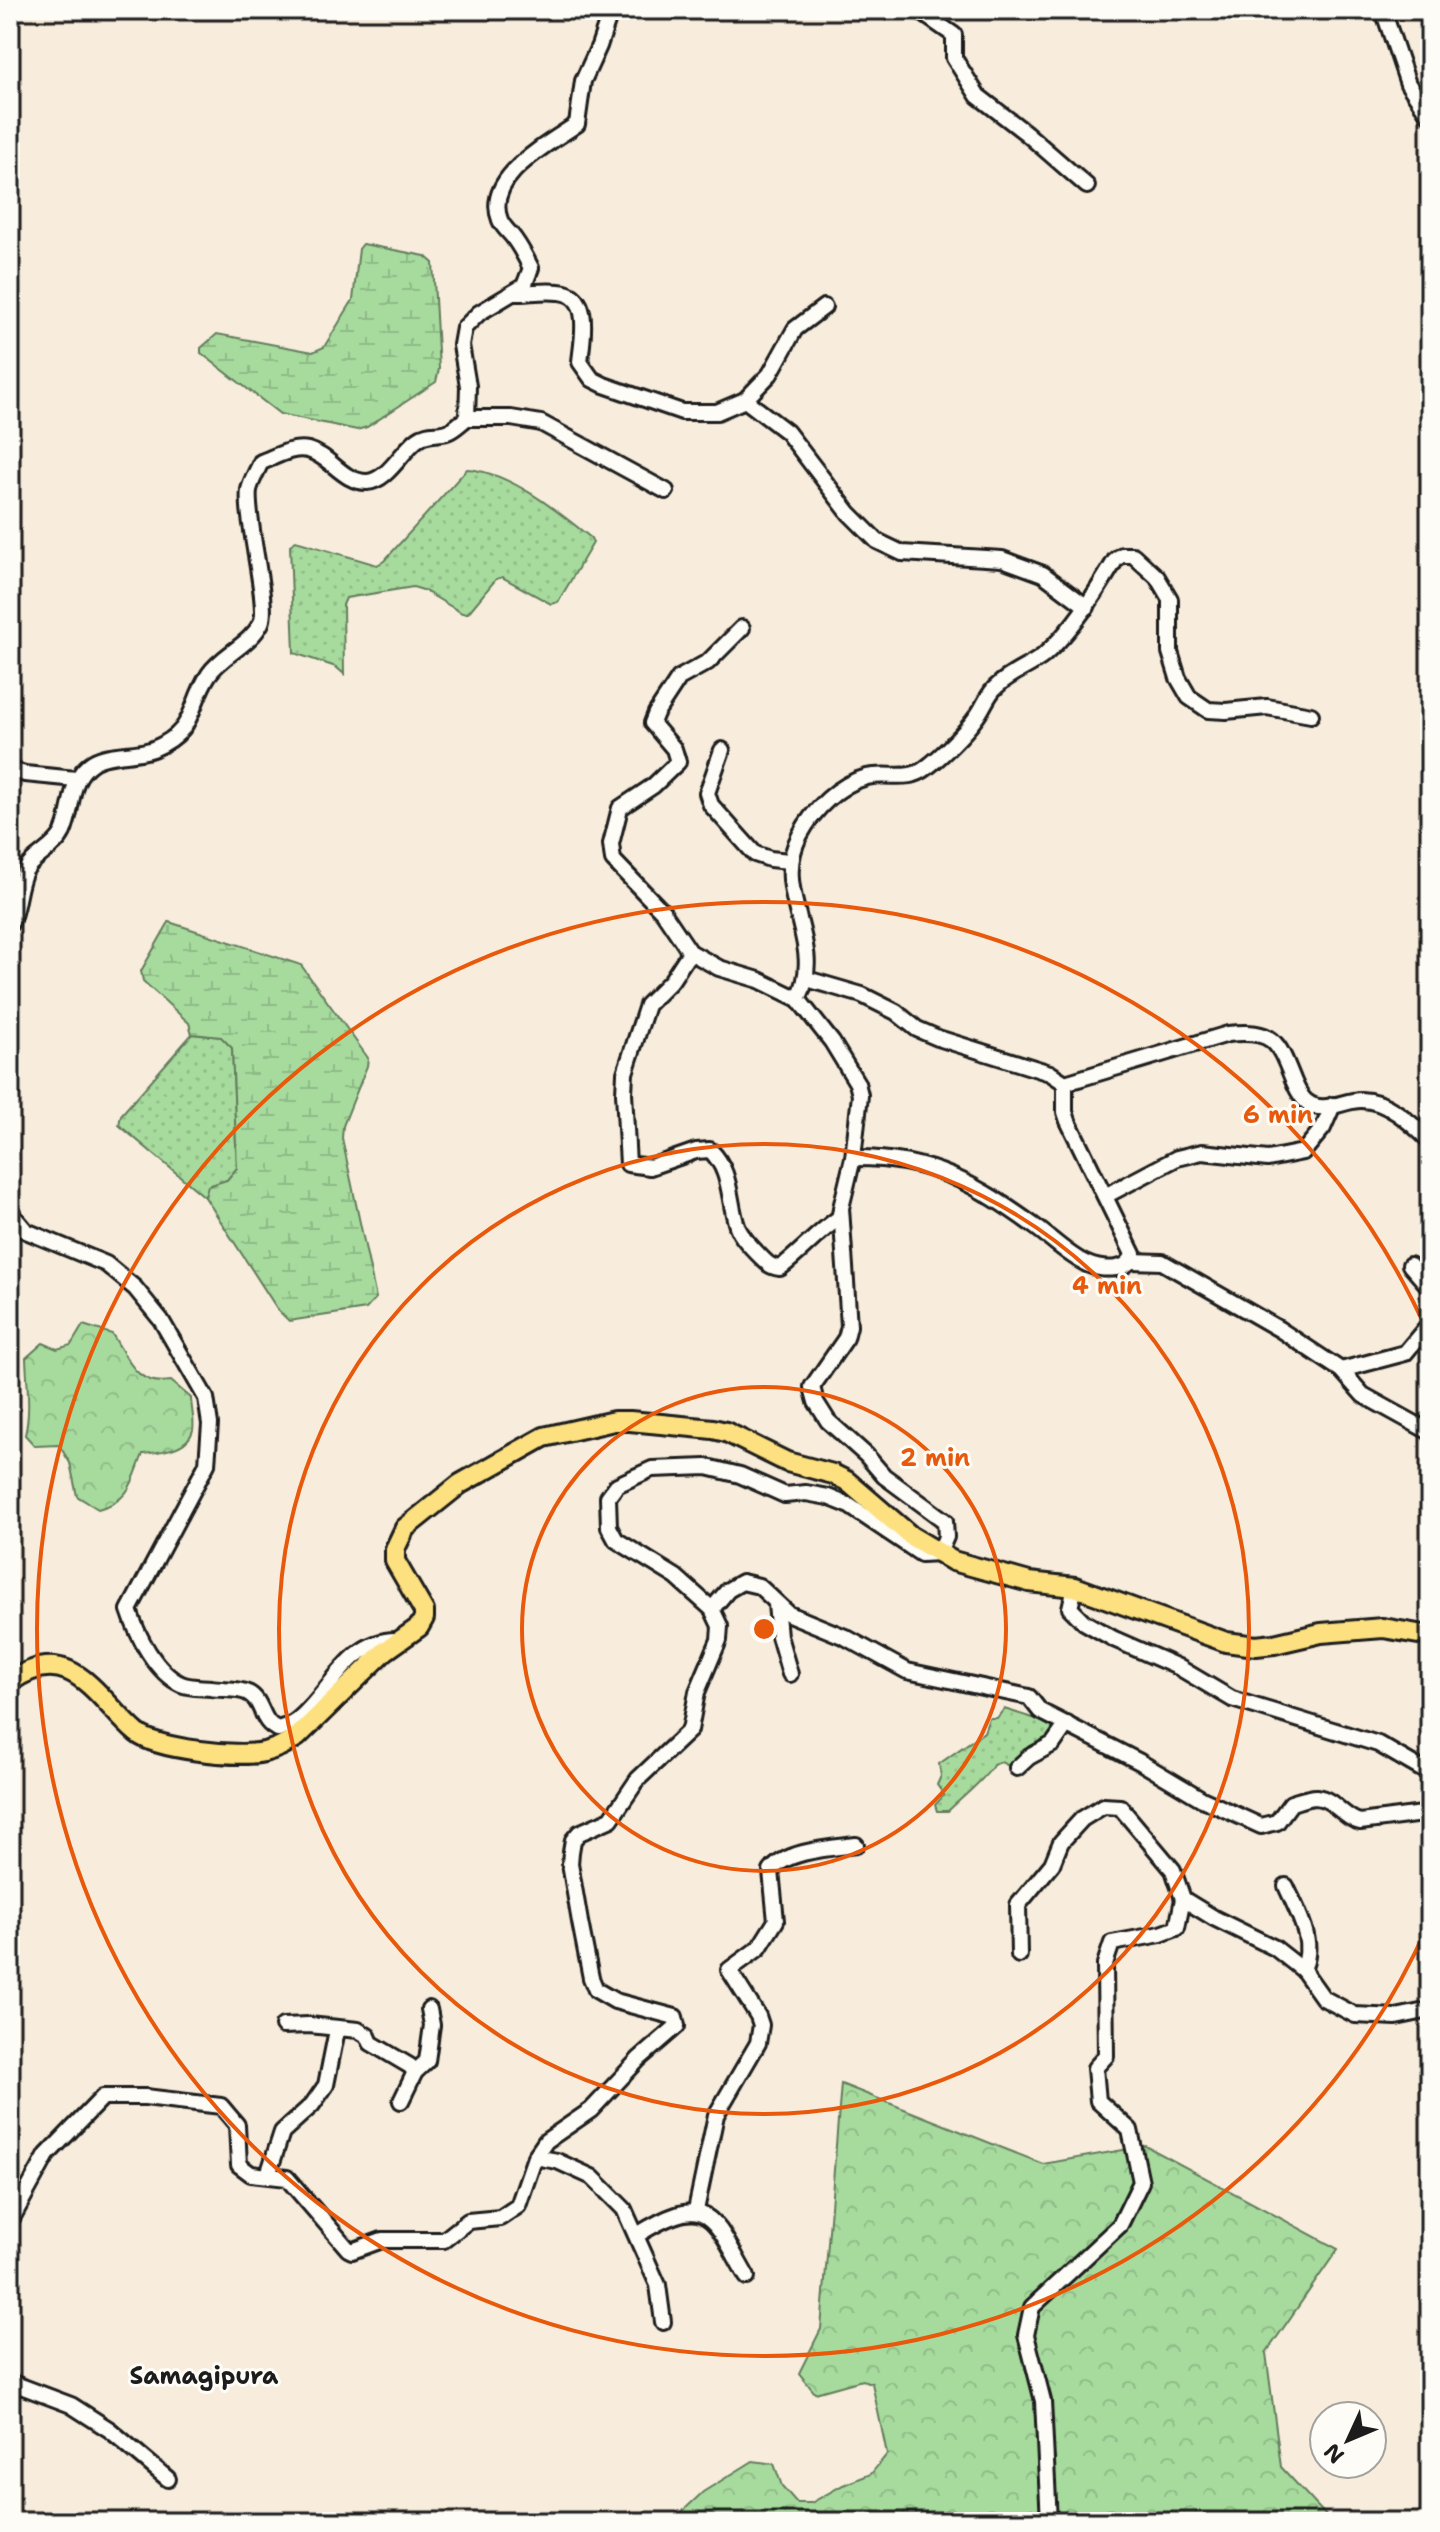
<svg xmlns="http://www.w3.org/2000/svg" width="1440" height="2532" viewBox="0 0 1440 2532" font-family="'Shantell Sans',sans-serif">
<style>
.grass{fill:url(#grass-dots);stroke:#627c5c;stroke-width:2}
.forest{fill:url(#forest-crowns);stroke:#627c5c;stroke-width:2}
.wetland{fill:url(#wetland-marsh);stroke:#627c5c;stroke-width:2}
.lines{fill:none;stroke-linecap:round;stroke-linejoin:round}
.minor-casing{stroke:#1c1c1c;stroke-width:20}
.major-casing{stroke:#1c1c1c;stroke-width:24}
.minor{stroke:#fdfcf7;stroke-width:14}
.major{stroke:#fde080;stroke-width:18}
.ring{fill:none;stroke:#e8590c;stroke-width:4}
.labels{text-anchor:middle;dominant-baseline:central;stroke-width:6;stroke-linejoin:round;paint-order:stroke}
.quarter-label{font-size:24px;font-weight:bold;fill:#1c1c1c;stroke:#fdfcf7}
.centre{fill:#e8590c;stroke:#fdfcf7;stroke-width:4}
.ring-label{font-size:24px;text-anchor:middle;font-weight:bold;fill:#e8590c;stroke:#fdfcf7;stroke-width:6;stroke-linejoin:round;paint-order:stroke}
</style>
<defs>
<pattern id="grass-dots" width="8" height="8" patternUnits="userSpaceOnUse" patternTransform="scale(2)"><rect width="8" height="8" fill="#a7db9d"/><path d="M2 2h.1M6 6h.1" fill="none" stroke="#8fbb87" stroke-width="1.8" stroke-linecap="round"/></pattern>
<pattern id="forest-crowns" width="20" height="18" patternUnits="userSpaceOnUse" patternTransform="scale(2)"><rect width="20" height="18" fill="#a7db9d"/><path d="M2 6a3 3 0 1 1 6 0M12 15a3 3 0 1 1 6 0" fill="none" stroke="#8fbb87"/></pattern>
<pattern id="wetland-marsh" width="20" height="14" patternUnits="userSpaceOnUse" patternTransform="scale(2)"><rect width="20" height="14" fill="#a7db9d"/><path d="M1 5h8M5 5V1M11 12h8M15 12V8" fill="none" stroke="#8fbb87"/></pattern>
</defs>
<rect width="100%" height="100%" fill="#f8eddc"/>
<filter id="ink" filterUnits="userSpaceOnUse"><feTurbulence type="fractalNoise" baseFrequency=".0125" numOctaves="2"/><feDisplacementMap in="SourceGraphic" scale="16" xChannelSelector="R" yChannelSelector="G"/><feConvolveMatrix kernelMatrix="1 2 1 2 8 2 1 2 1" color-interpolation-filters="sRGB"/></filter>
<g filter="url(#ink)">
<g class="grass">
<path d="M 467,469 C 510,472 559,512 591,538 L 593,543 L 558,602 L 551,604 L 502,577 L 496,579 L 468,613 L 462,613 L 423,590 L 413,587 L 346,598 L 343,605 L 344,674 L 336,667 L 294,653 L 290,545 L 296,541 L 377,565 L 384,561 Z"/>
<polygon points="192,1034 222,1037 232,1048 237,1168 227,1180 208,1186 205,1197 119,1125 121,1115"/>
<path d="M 1004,1709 L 1062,1727 L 1051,1742 L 1031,1750 L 1009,1766 L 1001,1762 L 993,1765 C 989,1776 959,1800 948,1811 L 937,1811 L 935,1805 L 944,1795 L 937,1785 L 941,1776 L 939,1764 L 984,1732 L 989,1718 L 997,1718 Z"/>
</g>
<g class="forest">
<path d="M 83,1325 L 112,1334 C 128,1359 136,1387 171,1381 L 191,1398 C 191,1407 195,1421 193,1430 C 188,1450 160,1452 143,1454 C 132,1482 130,1501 98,1509 L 77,1496 L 70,1463 L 59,1445 L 35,1446 L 25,1435 C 31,1409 27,1386 26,1358 L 43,1343 L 57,1349 L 71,1345 Z"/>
<polygon points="841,2084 1043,2164 1146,2146 1338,2249 1266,2353 1281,2467 1332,2522 671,2522 703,2492 753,2461 774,2464 782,2486 797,2503 811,2503 843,2485 871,2474 887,2454 872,2383 862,2380 815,2393 799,2373 821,2329"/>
</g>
<g class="wetland">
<polygon points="363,244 425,256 433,263 439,369 436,382 367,427 357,430 280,414 201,353 201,348 217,334 313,352 324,347 353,300 359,249"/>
<polygon points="169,922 301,965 368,1058 367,1066 343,1126 342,1138 376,1298 366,1309 289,1321 278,1310 205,1197 208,1186 227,1180 237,1168 232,1048 221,1037 192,1034 189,1023 143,981 141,971"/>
</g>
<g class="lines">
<defs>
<g id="minor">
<polyline points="918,10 954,35 954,58 978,96 1026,133 1087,186"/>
<polyline points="1383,10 1408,84 1430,116"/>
<path d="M 514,293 C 529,293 545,290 559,292 C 593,294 582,340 580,362 L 592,379 L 604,385 L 682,412 L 717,412 L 745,400 L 770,374 L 795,329 L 824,307"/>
<polyline points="745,400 787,432 849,513 877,541 902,553 1002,559 1043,574 1087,607"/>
<polyline points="467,418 511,418 541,423 666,491"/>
<polyline points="722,750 707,793 711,805 755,854 770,859 789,861"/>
<polyline points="10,770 25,774 76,779"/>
<path d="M 10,924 C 18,908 17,887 25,871 C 33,856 55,849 63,832 C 74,808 68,778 93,762 C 109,752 135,756 153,749 C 197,731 188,706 209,674 C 223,654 250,645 261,623 C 270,606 245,518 249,490 C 251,481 257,471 261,462 C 275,457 293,446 308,450 C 331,456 342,482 367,482 C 388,481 402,450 418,439 C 427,432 437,435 447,432 C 454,430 461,422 467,418 L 468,386 L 461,345 L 464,328 L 479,313 L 524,286 L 531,268 C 526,258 521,248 515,240 C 511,233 503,228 500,220 C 483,177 549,144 577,124 L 583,81 L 599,46 L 611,10"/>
<path d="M 690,952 L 671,981 L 647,1005 L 625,1073 L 624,1093 L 628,1164 L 650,1167 L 696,1151 L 710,1150 C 732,1171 728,1199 737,1226 C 741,1237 751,1247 760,1256 C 767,1263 770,1267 780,1268 C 801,1252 817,1233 839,1218 L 841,1210"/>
<path d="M 807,979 L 862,995 L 896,1012 L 917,1029 L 938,1038 L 1050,1073 L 1065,1083 L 1228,1034 C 1275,1029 1278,1042 1294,1082 C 1297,1089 1301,1098 1307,1102 C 1323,1115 1343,1100 1361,1100 C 1388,1100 1412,1124 1430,1141"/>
<path d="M 798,999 C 828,943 769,892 800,835 C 813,810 839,784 867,777 C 888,772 908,782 926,768 C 942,756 966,732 977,716 C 984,707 988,693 997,686 C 1010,673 1029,667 1043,656 C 1074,629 1095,594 1116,559 L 1122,555 L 1133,555 L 1157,577 L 1170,599 L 1170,652 L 1178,678 L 1189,697 L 1208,710 L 1226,711 L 1267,707 L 1311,715"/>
<path d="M 853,1158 C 931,1157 976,1184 1037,1228 C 1052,1239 1069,1256 1087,1264 C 1101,1270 1129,1273 1133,1254 L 1068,1121 L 1065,1112 L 1065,1083"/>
<polyline points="1105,1196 1177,1158 1202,1152 1268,1159 1303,1152 1323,1128 1333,1105"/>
<path d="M 10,1212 L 26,1231 L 106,1264 L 135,1288 L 161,1320 L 206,1398 L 210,1424 L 207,1464 L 129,1610 C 137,1635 156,1673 181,1684 C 190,1688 202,1687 211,1688 C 222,1690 239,1688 248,1693 C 264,1701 260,1723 278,1729 C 284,1727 291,1725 296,1721 C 329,1696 348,1639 397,1640"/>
<polyline points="1132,1261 1162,1262 1279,1329 1341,1370 1363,1395 1430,1432"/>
<polyline points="1410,1265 1430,1288"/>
<polyline points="1341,1370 1405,1353 1430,1323"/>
<polyline points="1075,1587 1070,1608 1084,1622 1114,1639 1178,1667 1232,1699 1378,1744 1430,1774"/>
<polyline points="776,1604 779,1636 790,1674"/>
<path d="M 712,1609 L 728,1590 L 742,1582 L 759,1586 L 789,1614 L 845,1637 L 907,1671 L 1029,1697 L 1040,1711 L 1140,1762 L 1202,1799 L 1261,1826 L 1277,1822 L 1291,1803 C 1298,1801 1309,1797 1316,1797 C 1335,1799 1343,1818 1360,1822 L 1430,1813"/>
<polyline points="1017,1768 1029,1757 1053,1744 1067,1724"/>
<path d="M 1286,1886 C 1298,1913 1316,1941 1303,1970"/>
<polyline points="1183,1899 1214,1918 1275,1948 1303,1970 1323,1998 1355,2015 1396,2017 1430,2010"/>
<polyline points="1019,1955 1018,1905 1052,1864 1061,1842 1082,1819 1103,1806 1120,1807 1173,1870 1183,1899"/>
<polyline points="283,2026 309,2025 358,2030 368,2036 371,2043 410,2066 415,2072"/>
<polyline points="401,2101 415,2072 427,2061 432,2025 429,2009"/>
<polyline points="535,2157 557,2161 592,2177 624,2209 658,2285 663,2322"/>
<polyline points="268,2175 282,2132 312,2105 326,2085 337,2030"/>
<path d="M 696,2210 L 716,2115 L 758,2043 L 761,2025 L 758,2016 L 729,1970 L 759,1948 L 776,1921 L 771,1871 C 786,1850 832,1848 856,1845"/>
<polyline points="10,2222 47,2155 103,2097 145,2097 221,2106 237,2125 239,2165 251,2174 287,2178 348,2249 352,2251 382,2240 444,2240 468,2221 500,2218 518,2206 535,2157 546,2141 591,2110 639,2059 677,2026 675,2017 615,2001 596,1990 591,1978 580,1922 570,1864 571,1852 573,1840 579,1833 611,1819 638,1779 690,1730 697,1692 719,1640 720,1626 712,1609 676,1577 616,1540 609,1527 608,1497 617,1485 652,1469 707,1467 740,1475 785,1495 806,1493 828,1497 848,1505 921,1554 939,1553 946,1537 945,1521 884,1476 866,1455 828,1421 816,1402 812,1387 846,1338 849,1326 841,1208 853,1158 860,1095 857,1083 832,1042 798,999 759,980 719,968 690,952 663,912 613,860 611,844 620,808 653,786 678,762 674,749 652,723 656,713 679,678 708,662 742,628"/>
<path d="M 637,2235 C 709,2190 712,2216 747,2277"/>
<polyline points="10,2382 71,2405 110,2430 168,2479"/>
<polyline points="1049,2522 1043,2401 1026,2335 1032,2307 1120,2225 1141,2182 1130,2130 1098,2101 1095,2068 1106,2056 1105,1964 1112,1943 1161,1934 1177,1928 1183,1899"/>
</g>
<path id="major" d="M 10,1682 C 71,1638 97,1699 137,1733 C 156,1749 238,1758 264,1752 C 277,1749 286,1744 297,1737 L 385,1651 L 419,1627 L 424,1618 L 424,1611 L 395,1561 L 395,1549 L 405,1528 L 460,1484 L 544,1437 L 614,1421 L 630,1421 L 713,1429 L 726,1432 L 787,1462 L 833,1474 L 847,1481 L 911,1536 L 953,1561 L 1029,1582 L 1075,1587 L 1226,1642 L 1256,1646 L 1274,1644 L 1321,1633 L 1383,1628 L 1430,1636"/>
</defs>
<use href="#minor" class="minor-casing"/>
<use href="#major" class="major-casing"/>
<use href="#minor" class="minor"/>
<use href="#major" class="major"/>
</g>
</g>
<g class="ring">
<circle cx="764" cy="1629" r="242"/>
<circle cx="764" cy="1629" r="485"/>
<path d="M1428 1925A727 727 0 1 1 1428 1333"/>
</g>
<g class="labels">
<g class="quarter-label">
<text x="204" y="2376">Samagipura</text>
</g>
</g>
<circle cx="764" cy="1629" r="12" class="centre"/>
<g class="ring-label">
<text x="1278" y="1123">6 min</text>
<text x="1107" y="1294">4 min</text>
<text x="935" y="1466">2 min</text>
</g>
<rect width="1440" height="2532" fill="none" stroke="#fdfcf7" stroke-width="40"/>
<rect x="20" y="20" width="1400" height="2492" fill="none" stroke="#1c1c1c" stroke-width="3" filter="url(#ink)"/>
<g transform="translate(1348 2440) rotate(226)"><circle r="38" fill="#fdfcf7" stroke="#a3a29f" stroke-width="2"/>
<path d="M0-6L14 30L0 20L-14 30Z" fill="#1c1c1c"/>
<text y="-12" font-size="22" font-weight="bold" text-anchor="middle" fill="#1c1c1c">N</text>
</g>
</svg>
